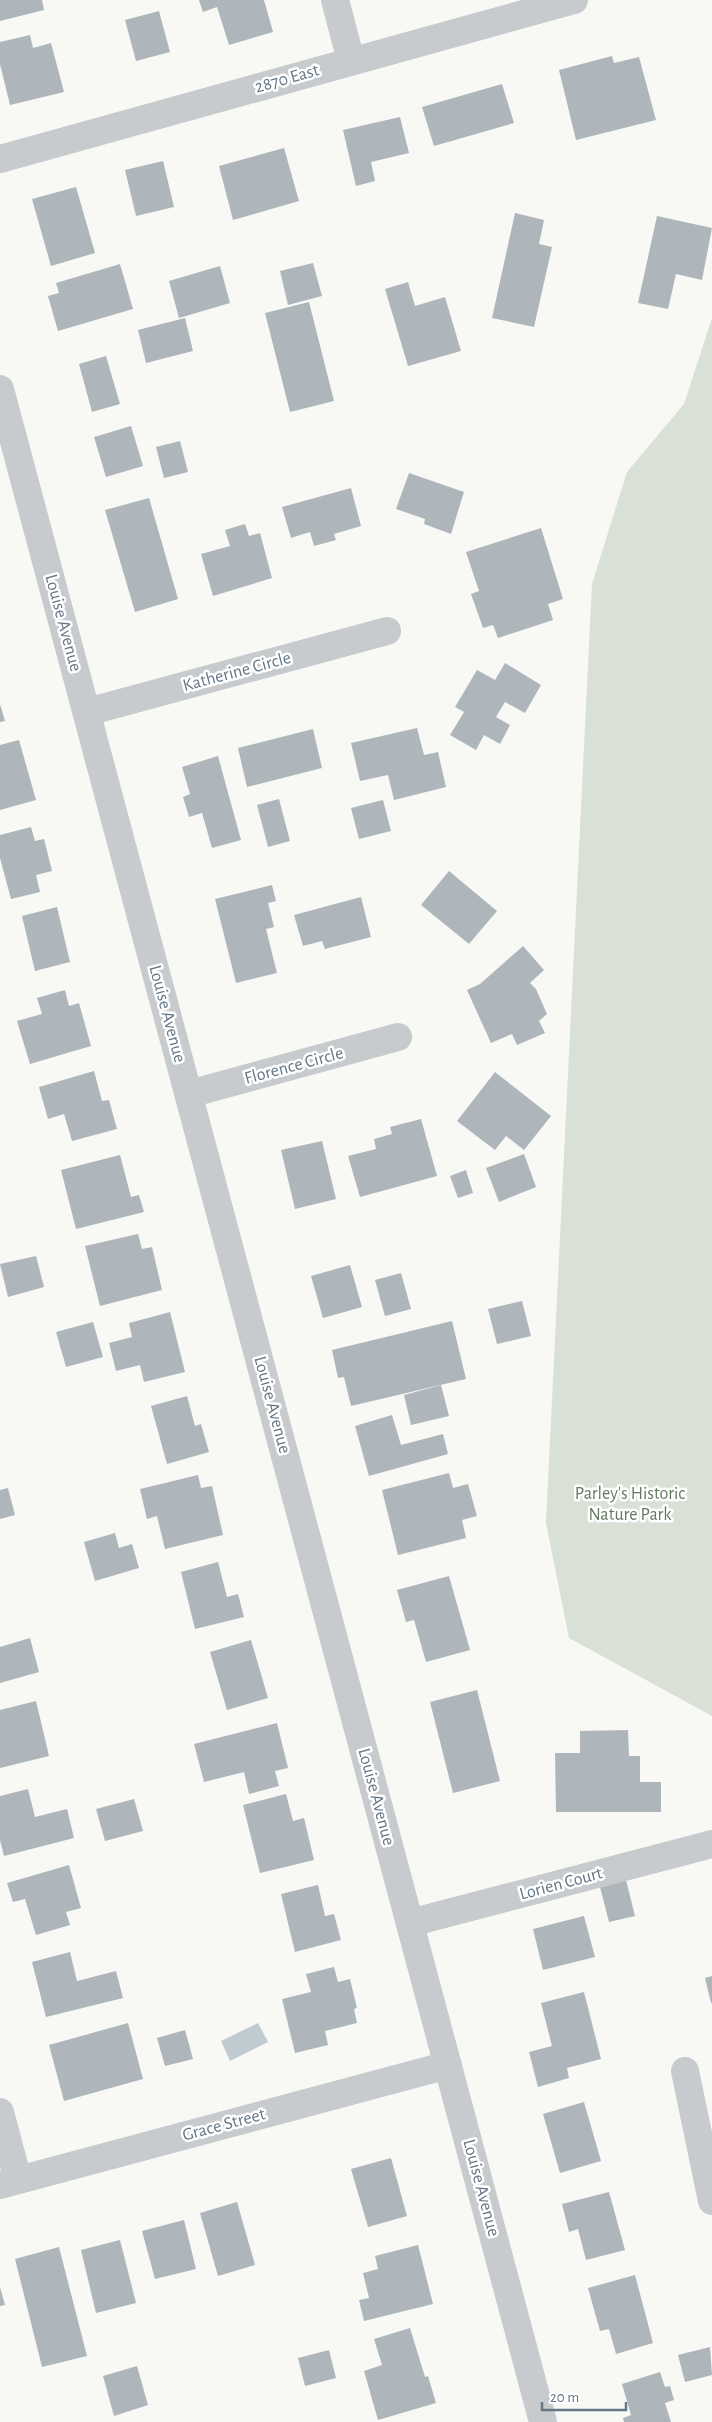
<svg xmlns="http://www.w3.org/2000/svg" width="712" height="2422" viewBox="0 0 712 2422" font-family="'Alegreya Sans',sans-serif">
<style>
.green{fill:#d9e0d5}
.water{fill:#c0cbd1}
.building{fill:#aeb6bc}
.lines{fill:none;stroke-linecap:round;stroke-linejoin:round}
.minor{stroke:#c7cbce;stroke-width:28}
.tertiary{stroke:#c7cbce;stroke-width:28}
.labels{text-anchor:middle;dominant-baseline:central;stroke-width:5;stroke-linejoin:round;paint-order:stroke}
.street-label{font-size:18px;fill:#647788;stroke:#fff}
.park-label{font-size:18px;fill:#647a60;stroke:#fff}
</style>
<rect width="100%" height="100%" fill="#f8f8f5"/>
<polygon class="green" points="712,318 712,1716 569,1638 546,1523 592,584 627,472 684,404"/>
<polygon class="water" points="258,2023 268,2042 230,2061 221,2041"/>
<g class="building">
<polygon points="0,0 42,0 44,10 0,21"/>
<polygon points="199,0 264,0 273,32 229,45 217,7 203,12"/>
<polygon points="159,11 170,52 136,61 125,20"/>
<polygon points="30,35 33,48 51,43 64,92 10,105 0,64 0,42"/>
<polygon points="612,56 614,63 639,57 656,120 576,140 559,70"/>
<polygon points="502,84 514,123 434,146 422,107"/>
<polygon points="400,117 409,153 371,162 375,181 356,186 343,130"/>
<polygon points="284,148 299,201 233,220 219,166"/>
<polygon points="163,161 174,207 136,216 125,170"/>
<polygon points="76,187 95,253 51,266 32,199"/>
<polygon points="515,213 544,220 539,244 552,247 534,327 492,318"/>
<polygon points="657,216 712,228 702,280 676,274 668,309 638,303"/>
<polygon points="313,263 322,296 288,305 280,271"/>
<polygon points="120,264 133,309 58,331 48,296 59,293 56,283"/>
<polygon points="220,266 230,303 179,318 169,281"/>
<polygon points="408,282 415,306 445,297 461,351 408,366 385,289"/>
<polygon points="309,302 334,401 290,412 265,313"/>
<polygon points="185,318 193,351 146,363 138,330"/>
<polygon points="106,356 120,404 92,412 79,364"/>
<polygon points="131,426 143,466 106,477 94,437"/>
<polygon points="180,441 188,472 164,478 156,447"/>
<polygon points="409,473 464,492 451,534 424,524 425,519 396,509"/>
<polygon points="351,488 361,526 334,534 336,540 314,546 310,532 291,538 282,507"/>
<polygon points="149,498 178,599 135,612 105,510"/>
<polygon points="245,524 249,536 260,533 272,578 213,596 201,554 230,546 225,530"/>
<polygon points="541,528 563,599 548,604 553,620 498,638 493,625 483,628 471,594 479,591 466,552"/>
<polygon points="505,663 541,685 525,713 505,702 496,717 510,725 500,744 484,735 476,750 450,735 464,712 455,707 477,670 495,680"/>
<polygon points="0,704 5,721 0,722"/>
<polygon points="417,728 424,755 438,752 446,787 394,800 388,775 360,781 351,743"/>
<polygon points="313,729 322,768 247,787 238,748"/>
<polygon points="19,740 36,800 0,810 0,745"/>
<polygon points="218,756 241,840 212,848 202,813 189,817 183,797 190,794 182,767"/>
<polygon points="279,799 290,841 268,847 257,805"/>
<polygon points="383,800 391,831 359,839 351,808"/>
<polygon points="31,827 35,841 44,839 52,871 36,875 40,892 11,899 0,858 0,835"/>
<polygon points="449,871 497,911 469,944 421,905"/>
<polygon points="272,885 276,901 268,903 274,927 266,929 277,973 236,983 215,899"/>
<polygon points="361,897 371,937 325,949 322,941 303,946 294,915"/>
<polygon points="57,907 70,962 35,971 22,916"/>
<polygon points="523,946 544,970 530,983 536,989 547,1014 539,1021 545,1033 517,1045 512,1034 491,1043 467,990 480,984"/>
<polygon points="65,990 69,1006 79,1003 91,1046 30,1064 17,1021 42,1014 37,998"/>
<polygon points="94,1071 102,1101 109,1100 117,1129 72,1141 64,1114 48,1119 39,1087"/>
<polygon points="495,1072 551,1116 524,1150 506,1136 495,1150 457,1121"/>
<polygon points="421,1119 437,1176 360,1197 348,1156 376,1149 374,1139 392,1134 390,1127"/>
<polygon points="322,1141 336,1199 295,1209 281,1150"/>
<polygon points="524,1154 536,1187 499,1202 486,1168"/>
<polygon points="120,1155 131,1197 139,1195 144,1212 76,1229 61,1170"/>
<polygon points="466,1170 473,1193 458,1198 450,1176"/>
<polygon points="138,1234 142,1249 152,1247 162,1290 100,1306 85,1246"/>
<polygon points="36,1256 44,1287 8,1297 0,1264"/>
<polygon points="350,1265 362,1307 323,1318 311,1276"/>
<polygon points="401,1273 411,1309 385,1316 375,1280"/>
<polygon points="522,1301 531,1336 497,1344 488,1309"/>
<polygon points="170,1312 185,1372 144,1382 140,1365 116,1371 109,1343 132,1337 129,1323"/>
<polygon points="452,1321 466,1379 351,1406 344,1377 338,1378 332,1350"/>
<polygon points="93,1322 103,1357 66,1367 56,1332"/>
<polygon points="441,1385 449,1416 411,1425 404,1395"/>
<polygon points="187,1396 195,1426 201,1424 209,1452 167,1464 151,1406"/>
<polygon points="392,1415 401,1445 443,1434 448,1454 369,1476 355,1426"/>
<polygon points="449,1473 453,1488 468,1484 477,1516 462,1520 466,1538 398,1555 382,1490"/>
<polygon points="198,1475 201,1488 212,1486 223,1535 165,1549 157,1516 147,1519 140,1489"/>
<polygon points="8,1488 15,1515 0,1519 0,1490"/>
<polygon points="115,1533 119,1548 132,1544 139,1568 95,1581 84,1542"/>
<polygon points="218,1562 227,1597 238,1594 244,1617 195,1629 181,1572"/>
<polygon points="449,1576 470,1650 426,1662 414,1620 406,1622 397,1590"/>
<polygon points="30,1638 39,1672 0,1683 0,1647"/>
<polygon points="251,1640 268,1698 227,1710 210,1652"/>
<polygon points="477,1690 500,1781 453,1793 430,1702"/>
<polygon points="36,1701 49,1756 0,1768 0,1710"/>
<polygon points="277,1723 288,1768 275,1771 279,1786 249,1794 244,1772 204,1782 194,1744"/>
<polygon points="628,1730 629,1756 640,1756 640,1782 661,1782 661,1812 556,1812 555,1753 580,1753 580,1731"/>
<polygon points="28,1789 35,1817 67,1809 74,1838 4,1856 0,1840 0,1796"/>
<polygon points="286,1794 293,1821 304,1818 314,1860 260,1873 243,1805"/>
<polygon points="134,1799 143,1831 105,1841 96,1809"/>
<polygon points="69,1865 81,1908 66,1912 70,1925 36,1935 25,1899 13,1902 7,1883"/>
<polygon points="626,1880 635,1916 609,1922 600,1887"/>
<polygon points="318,1885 325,1916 334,1914 341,1940 295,1952 281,1894"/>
<polygon points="584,1916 595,1957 543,1970 533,1929"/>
<polygon points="70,1952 77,1981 116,1971 123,1998 46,2017 32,1962"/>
<polygon points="334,1967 338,1982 350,1979 357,2008 354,2009 357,2023 325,2031 328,2045 295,2053 282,1999 311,1992 306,1974"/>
<polygon points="712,1976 712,2003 711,2003 705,1978"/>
<polygon points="584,1992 601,2059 567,2068 569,2078 538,2087 529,2052 552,2046 541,2003"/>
<polygon points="128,2023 143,2079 64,2101 49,2045"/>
<polygon points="185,2030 193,2059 165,2066 157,2038"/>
<polygon points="584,2102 601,2161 560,2173 543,2114"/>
<polygon points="391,2158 407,2216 368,2227 351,2169"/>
<polygon points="609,2192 625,2250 586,2260 578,2229 569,2232 562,2204"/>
<polygon points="237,2202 255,2265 218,2276 200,2213"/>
<polygon points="184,2220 196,2269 155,2279 142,2231"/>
<polygon points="120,2240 136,2303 96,2313 81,2250"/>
<polygon points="418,2245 433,2304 364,2321 359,2300 369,2298 363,2273 378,2269 375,2256"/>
<polygon points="59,2247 87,2356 42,2367 15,2259"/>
<polygon points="635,2275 653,2343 616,2354 609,2329 600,2331 588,2288"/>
<polygon points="0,2287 5,2305 0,2306"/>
<polygon points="410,2328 425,2377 428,2376 436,2403 378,2420 364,2371 382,2365 374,2339"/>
<polygon points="710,2347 712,2375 685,2382 678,2355"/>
<polygon points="329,2350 336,2378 305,2386 298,2358"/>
<polygon points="137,2366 148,2405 114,2416 103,2376"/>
<polygon points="660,2372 665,2387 670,2386 674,2400 665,2403 671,2422 624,2422 623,2418 631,2415 622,2384"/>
</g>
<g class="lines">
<g class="minor">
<polyline points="335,0 351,61"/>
<polyline points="0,159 574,0"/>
<polyline points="87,712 387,631"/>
<polyline points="189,1094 398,1037"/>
<polyline points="410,1923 712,1844"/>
<polyline points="685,2071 712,2201"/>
<polyline points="0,2112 18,2180"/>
<polyline points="0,2185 448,2065"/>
</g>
<polyline class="tertiary" points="0,389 543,2422"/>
</g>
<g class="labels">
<g class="street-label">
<text transform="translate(287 79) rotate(-16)">2870 East</text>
<text transform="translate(63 623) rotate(75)">Louise Avenue</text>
<text transform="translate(237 672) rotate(-15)">Katherine Circle</text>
<text transform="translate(167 1014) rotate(75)">Louise Avenue</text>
<text transform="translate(294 1066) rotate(-15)">Florence Circle</text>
<text transform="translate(272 1405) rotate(75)">Louise Avenue</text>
<text transform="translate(376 1797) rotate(75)">Louise Avenue</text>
<text transform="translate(561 1884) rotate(-15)">Lorien Court</text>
<text transform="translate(224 2125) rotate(-15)">Grace Street</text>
<text transform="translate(481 2188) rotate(75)">Louise Avenue</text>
</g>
<g class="park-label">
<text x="630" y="1494">Parley's Historic<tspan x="630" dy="21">Nature Park</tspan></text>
</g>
</g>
<path d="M542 2402v8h84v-8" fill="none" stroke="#647788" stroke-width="2.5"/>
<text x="550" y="2402" font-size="15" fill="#647788" stroke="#ffffff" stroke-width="4" paint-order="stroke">20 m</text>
</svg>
